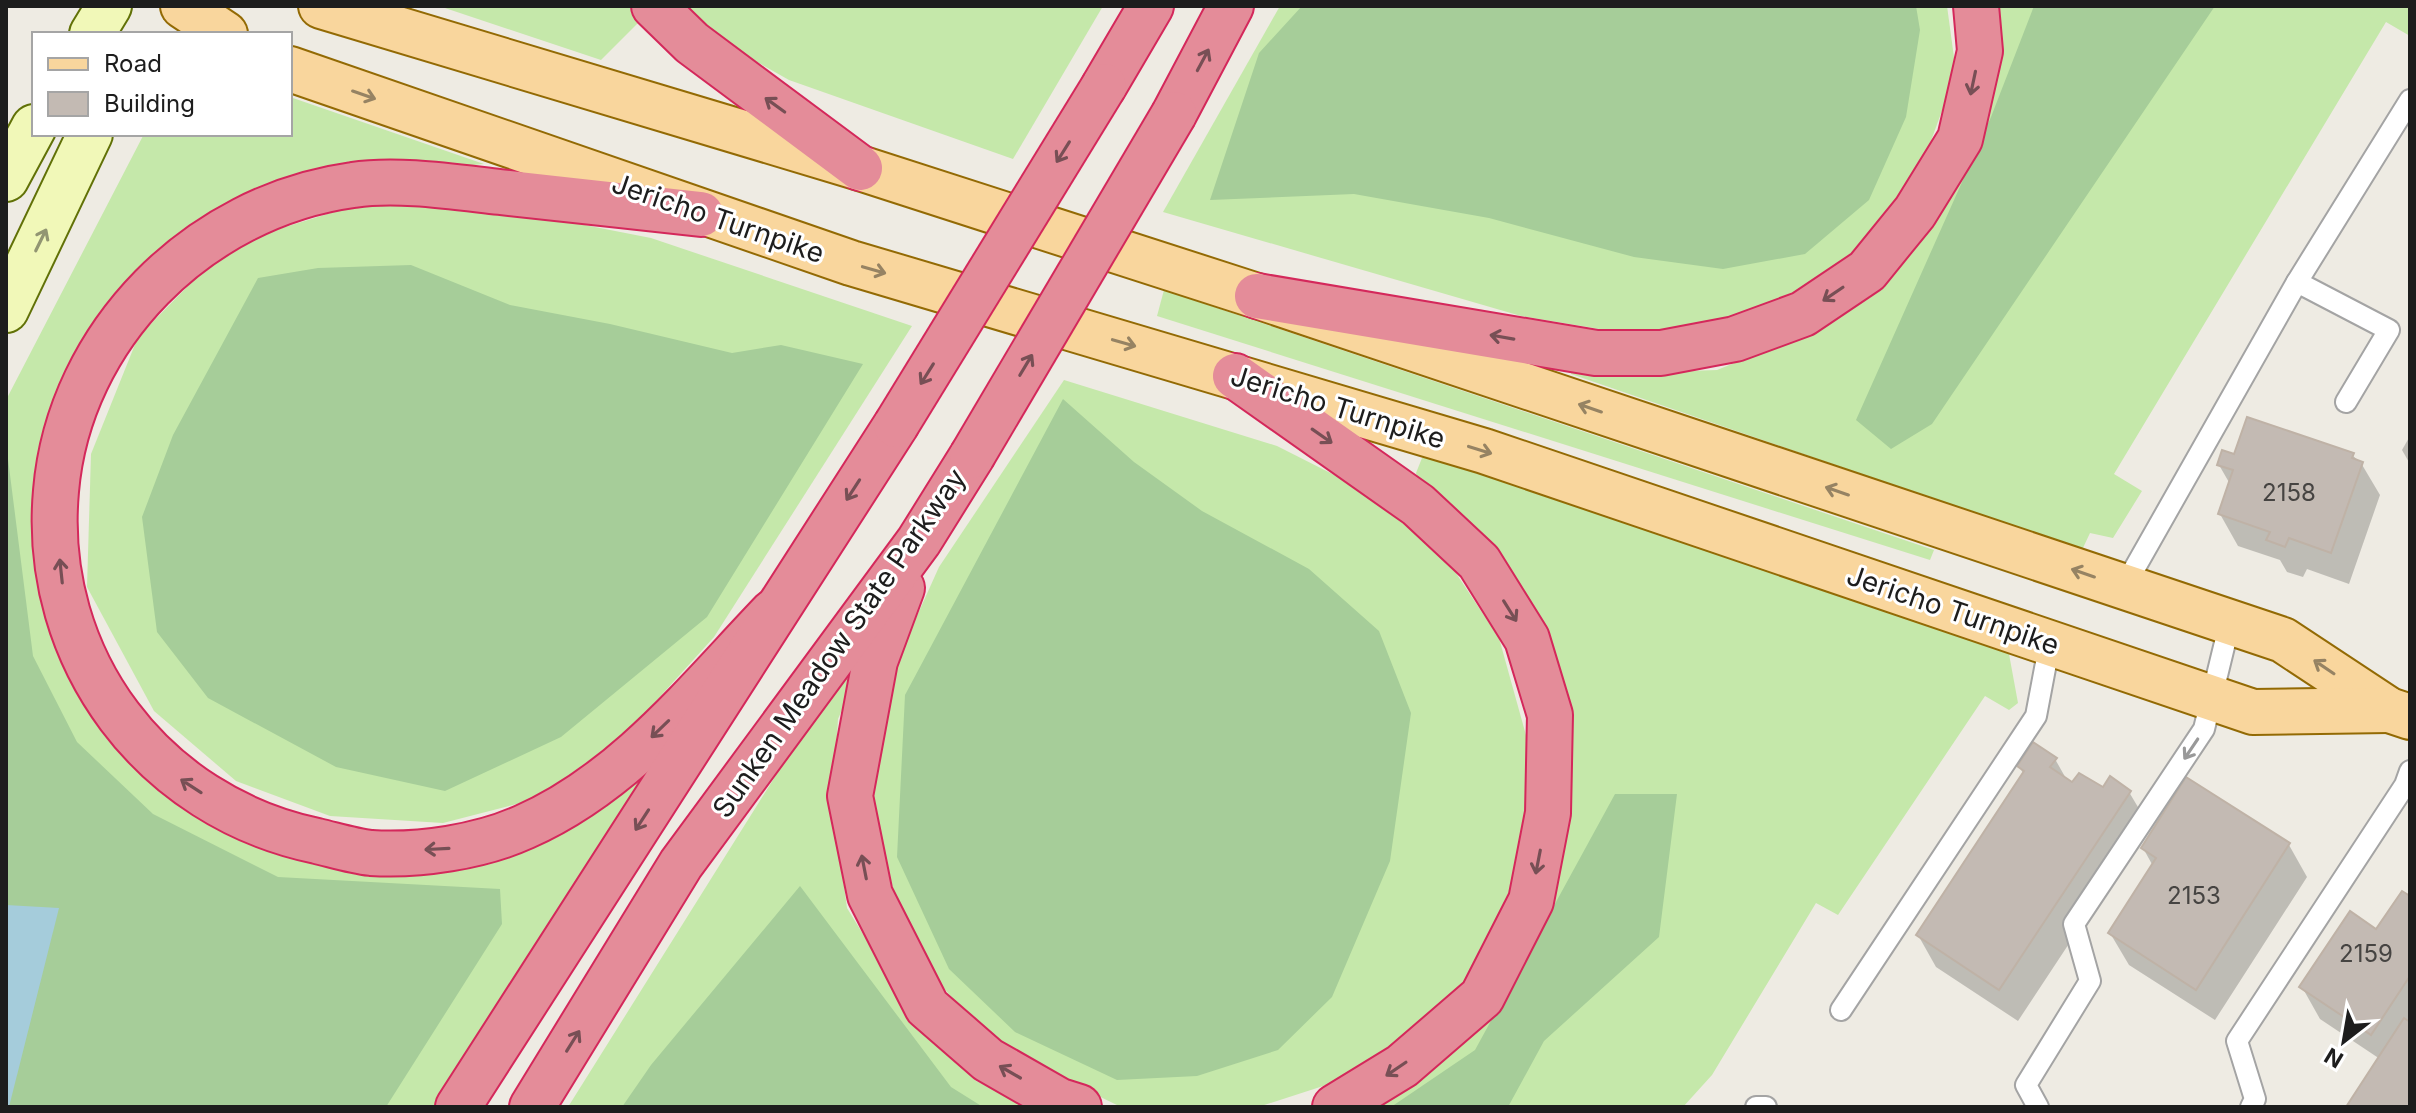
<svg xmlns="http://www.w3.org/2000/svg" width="2416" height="1113" viewBox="0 0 2416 1113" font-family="Inter,sans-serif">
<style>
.grass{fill:#c5e8aa}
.forest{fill:#a6cd99}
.water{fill:#a5ccdb}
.shadow{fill:#0003}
.building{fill:#c3bab3;stroke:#bfb2a6;stroke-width:2}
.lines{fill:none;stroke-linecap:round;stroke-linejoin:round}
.lane-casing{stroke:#a4a4a4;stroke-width:24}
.secondary-casing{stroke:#617107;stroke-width:48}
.primary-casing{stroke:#936a04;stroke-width:48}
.highway-casing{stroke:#d4285b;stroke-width:48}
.lane{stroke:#fff;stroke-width:20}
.secondary{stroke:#f1f8b8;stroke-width:44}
.primary{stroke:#f9d69d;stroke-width:44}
.highway{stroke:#e48c99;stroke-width:44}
.highway-bridge-casing{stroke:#d4285b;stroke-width:48;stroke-linecap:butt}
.highway-bridge{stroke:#e48c99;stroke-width:44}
.oneway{stroke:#774f55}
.oneway2{stroke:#968363}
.oneway3{stroke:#929572}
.oneway4{stroke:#999}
.labels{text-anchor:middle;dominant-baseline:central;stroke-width:6;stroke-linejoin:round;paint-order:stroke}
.number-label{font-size:24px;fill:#464442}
.street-label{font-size:28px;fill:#1d1d1d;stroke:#fff}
</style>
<rect width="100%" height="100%" fill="#eeebe3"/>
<g class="grass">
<polygon points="439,6 632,6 640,21 601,60"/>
<polygon points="681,6 1103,6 1013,159 789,80 699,29"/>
<polygon points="1280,6 1947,6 1956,72 1915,185 1827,279 1750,319 1642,336 1521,316 1163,212"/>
<polygon points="1995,6 2410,6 2410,36 2386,22 2114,474 2142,491 2113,538 2090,533 2082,550 1571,374 1571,367 1633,373 1717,370 1809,333 1896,270"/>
<polygon points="290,97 484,164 430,169 183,236 35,521 124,753 359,871 663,754 435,1107 6,1107 6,400 144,134 290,134"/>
<polygon points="367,202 518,212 651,238 912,326 714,637 628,732 536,799 443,823 330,816 236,781 154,711 87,587 91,454 138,337 229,244"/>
<polygon points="1164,290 1934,550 1930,560 1157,316"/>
<polygon points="1064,380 1277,446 1370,493 1442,552 1499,638 1532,757 1521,869 1465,986 1354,1076 1258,1107 1119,1106 991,1044 910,948 868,799 894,667 939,567"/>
<polygon points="1438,454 1998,633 2009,654 2018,703 2009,710 1985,696 1838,915 1816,903 1712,1075 1683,1107 1381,1107 1478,1029 1568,751 1420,486 1416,473 1422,458"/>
<polygon points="877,614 882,617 838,719 833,805 847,908 912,1014 976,1081 1030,1107 568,1107"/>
</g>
<g class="forest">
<polygon points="1302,6 1916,6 1920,30 1906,117 1869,200 1805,254 1723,269 1634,257 1489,218 1354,194 1210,200 1259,53"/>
<polygon points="2034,6 2215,6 1932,424 1891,449 1856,420 1991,117"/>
<polygon points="411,265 510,305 610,324 732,353 781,345 863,364 707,617 561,737 445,791 336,767 208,698 157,632 142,517 173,435 258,278 318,268"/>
<polygon points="1063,399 1134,462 1202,511 1309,569 1379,631 1411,713 1390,861 1332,997 1278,1050 1197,1076 1117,1080 1015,1032 949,969 897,857 905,695"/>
<polygon points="8,459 33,656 77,742 153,814 278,877 500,889 502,924 386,1107 6,1107"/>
<polygon points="1615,794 1677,794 1659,937 1544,1041 1508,1107 1391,1107 1475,1050"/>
<polygon points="800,886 951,1087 983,1107 622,1107 651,1065"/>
</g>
<polygon class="water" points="6,905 59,908 9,1107 6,1107"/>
<g class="shadow">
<polygon points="2410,436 2410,464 2402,450"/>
<polygon points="2352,455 2361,463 2380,495 2349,584 2307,569 2303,577 2287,572 2280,560 2238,546 2220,514 2230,484 2219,465 2235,457"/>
<polygon points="2055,759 2068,782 2129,792 2148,824 2018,1021 1936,967 1918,935 2024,775 2019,766"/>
<polygon points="2289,845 2307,877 2215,1020 2129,965 2110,933 2153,866 2143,848"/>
<polygon points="2410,899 2410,1107 2348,1107 2380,1059 2320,1019 2302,987 2376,932"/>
</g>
<g class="building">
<polygon points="2247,417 2354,453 2352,458 2363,462 2331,553 2289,538 2285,547 2266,540 2270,532 2218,514 2233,470 2217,465 2222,450 2234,454"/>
<polygon points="2033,742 2057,758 2050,767 2072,782 2079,773 2103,787 2110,776 2131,791 1999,990 1916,935 2024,771 2017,766"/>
<polygon points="2186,777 2290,843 2196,990 2108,933 2156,858 2141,848"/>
<polygon points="2402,891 2410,896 2410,976 2371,1035 2299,987 2350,911 2376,929"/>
<polygon points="2404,1018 2410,1022 2410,1107 2346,1107"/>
</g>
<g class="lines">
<defs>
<g id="lane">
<polyline points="2297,282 2410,100"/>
<polyline points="2124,587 2297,282 2389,330 2346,402"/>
<polyline points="1841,1010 2036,716 2050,642"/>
<polyline points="1756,1107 1766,1107"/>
<polyline points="2038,1107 2026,1085 2090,981 2074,924 2204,729 2230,622"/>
<polyline points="2251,1107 2255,1099 2237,1041 2405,785 2410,771"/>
</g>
<g id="secondary">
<polyline points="92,34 109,6"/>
<polyline points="6,179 34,127"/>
<polyline points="6,310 90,134"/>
</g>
<g id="primary">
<polyline points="183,6 225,34"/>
<polyline points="321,6 860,168 1257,296 2283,640 2389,710 2410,717"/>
<polyline points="290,69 851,263 1484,451 2253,712 2389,710"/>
</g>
<g id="highway">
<polyline points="654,6 692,43 860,168"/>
<polyline points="1104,86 1151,6"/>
<polyline points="1174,114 1231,6"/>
<path d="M 701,214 C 634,207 567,199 500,192 C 455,187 397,178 353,185 C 199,206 69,335 56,491 C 41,659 153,807 317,841 C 334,845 353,851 371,853 C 419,856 480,847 524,827 C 625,783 698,690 773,612"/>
<polyline points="1257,296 1596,353 1661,353 1735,339 1803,314 1867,271 1915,212 1960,139 1980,51 1976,6"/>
<polyline points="1235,376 1418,505 1479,562 1527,639 1550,715 1548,813 1531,901 1482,997 1402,1066 1335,1107"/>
<polyline points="902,588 875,661 850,796 870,895 927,1007 988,1060 1060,1101 1079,1107"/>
<polyline points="458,1107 896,425"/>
<polyline points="532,1107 681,864 919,541 972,456"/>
</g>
</defs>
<use href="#lane" class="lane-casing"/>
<use href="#secondary" class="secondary-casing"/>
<use href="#primary" class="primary-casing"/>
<use href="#highway" class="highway-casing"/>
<use href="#lane" class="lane"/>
<use href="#secondary" class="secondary"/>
<use href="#primary" class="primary"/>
<use href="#highway" class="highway"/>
<defs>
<g id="highway-bridge">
<polyline points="896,425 1104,86"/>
<polyline points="972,456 1174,114"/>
</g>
</defs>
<use href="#highway-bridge" class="highway-bridge-casing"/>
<use href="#highway-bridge" class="highway-bridge"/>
</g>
<defs><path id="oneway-shaft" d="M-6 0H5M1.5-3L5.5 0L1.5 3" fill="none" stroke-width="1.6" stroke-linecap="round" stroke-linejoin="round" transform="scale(2)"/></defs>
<g class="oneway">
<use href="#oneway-shaft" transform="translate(1203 60) rotate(-62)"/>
<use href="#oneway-shaft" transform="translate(1973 83) rotate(102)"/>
<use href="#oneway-shaft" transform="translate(775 105) rotate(-144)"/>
<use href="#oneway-shaft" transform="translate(1063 152) rotate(122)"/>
<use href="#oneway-shaft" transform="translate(1833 294) rotate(146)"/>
<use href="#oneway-shaft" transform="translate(1502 337) rotate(-170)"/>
<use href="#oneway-shaft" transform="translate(1026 365) rotate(-59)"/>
<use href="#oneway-shaft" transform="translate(927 374) rotate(122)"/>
<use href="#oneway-shaft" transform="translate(1322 436) rotate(35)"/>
<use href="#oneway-shaft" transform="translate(853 490) rotate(123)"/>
<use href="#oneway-shaft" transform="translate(61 571) rotate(-96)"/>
<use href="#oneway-shaft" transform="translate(1510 611) rotate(58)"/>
<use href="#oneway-shaft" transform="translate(660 729) rotate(136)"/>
<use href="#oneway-shaft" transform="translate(191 786) rotate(-147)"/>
<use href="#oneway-shaft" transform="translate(642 820) rotate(123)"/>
<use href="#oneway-shaft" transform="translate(437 849) rotate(177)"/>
<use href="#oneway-shaft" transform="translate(1538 862) rotate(101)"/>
<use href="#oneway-shaft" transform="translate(864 867) rotate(-101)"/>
<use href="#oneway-shaft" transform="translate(573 1041) rotate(-58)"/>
<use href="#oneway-shaft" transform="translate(1396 1069) rotate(146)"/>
<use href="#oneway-shaft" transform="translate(1010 1072) rotate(-150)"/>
</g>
<g class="oneway2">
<use href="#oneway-shaft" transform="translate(364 95) rotate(19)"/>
<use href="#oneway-shaft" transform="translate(874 270) rotate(16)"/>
<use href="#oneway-shaft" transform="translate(1124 343) rotate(16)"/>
<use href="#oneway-shaft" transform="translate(1590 408) rotate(-161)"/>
<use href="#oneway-shaft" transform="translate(1480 450) rotate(17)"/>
<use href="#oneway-shaft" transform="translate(1837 491) rotate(-161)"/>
<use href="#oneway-shaft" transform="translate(2083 573) rotate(-161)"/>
<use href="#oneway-shaft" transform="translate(2324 667) rotate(-146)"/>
</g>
<use class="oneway3" href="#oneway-shaft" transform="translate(41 240) rotate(-64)"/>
<use class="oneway4" href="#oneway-shaft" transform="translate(2191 749) rotate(124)"/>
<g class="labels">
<g class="number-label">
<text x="2289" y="492">2158</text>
<text x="2194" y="895">2153</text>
<text x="2366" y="953">2159</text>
</g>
<g class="street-label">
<text transform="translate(718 218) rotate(19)">Jericho Turnpike</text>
<text transform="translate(1338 407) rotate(17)">Jericho Turnpike</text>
<text transform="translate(1953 610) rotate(19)">Jericho Turnpike</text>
<text transform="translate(839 643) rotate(-55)">Sunken Meadow State Parkway</text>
</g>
</g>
<rect width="2416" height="1113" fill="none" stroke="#1d1d1d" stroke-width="16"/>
<rect x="32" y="32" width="260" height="104" fill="#ffffff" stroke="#a5a5a5" stroke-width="2"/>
<rect x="48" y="58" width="40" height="12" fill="#f9d69d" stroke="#a5a5a5" stroke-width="2"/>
<text x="104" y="72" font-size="24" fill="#1d1d1d">Road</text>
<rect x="48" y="92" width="40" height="24" fill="#c3bab3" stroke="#a5a5a5" stroke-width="2"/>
<text x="104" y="112" font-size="24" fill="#1d1d1d">Building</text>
<g transform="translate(2344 1041) rotate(211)" stroke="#ffffff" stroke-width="6" paint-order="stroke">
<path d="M0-6L14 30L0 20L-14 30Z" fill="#1d1d1d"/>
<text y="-12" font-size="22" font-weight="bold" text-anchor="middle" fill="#1d1d1d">N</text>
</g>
</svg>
